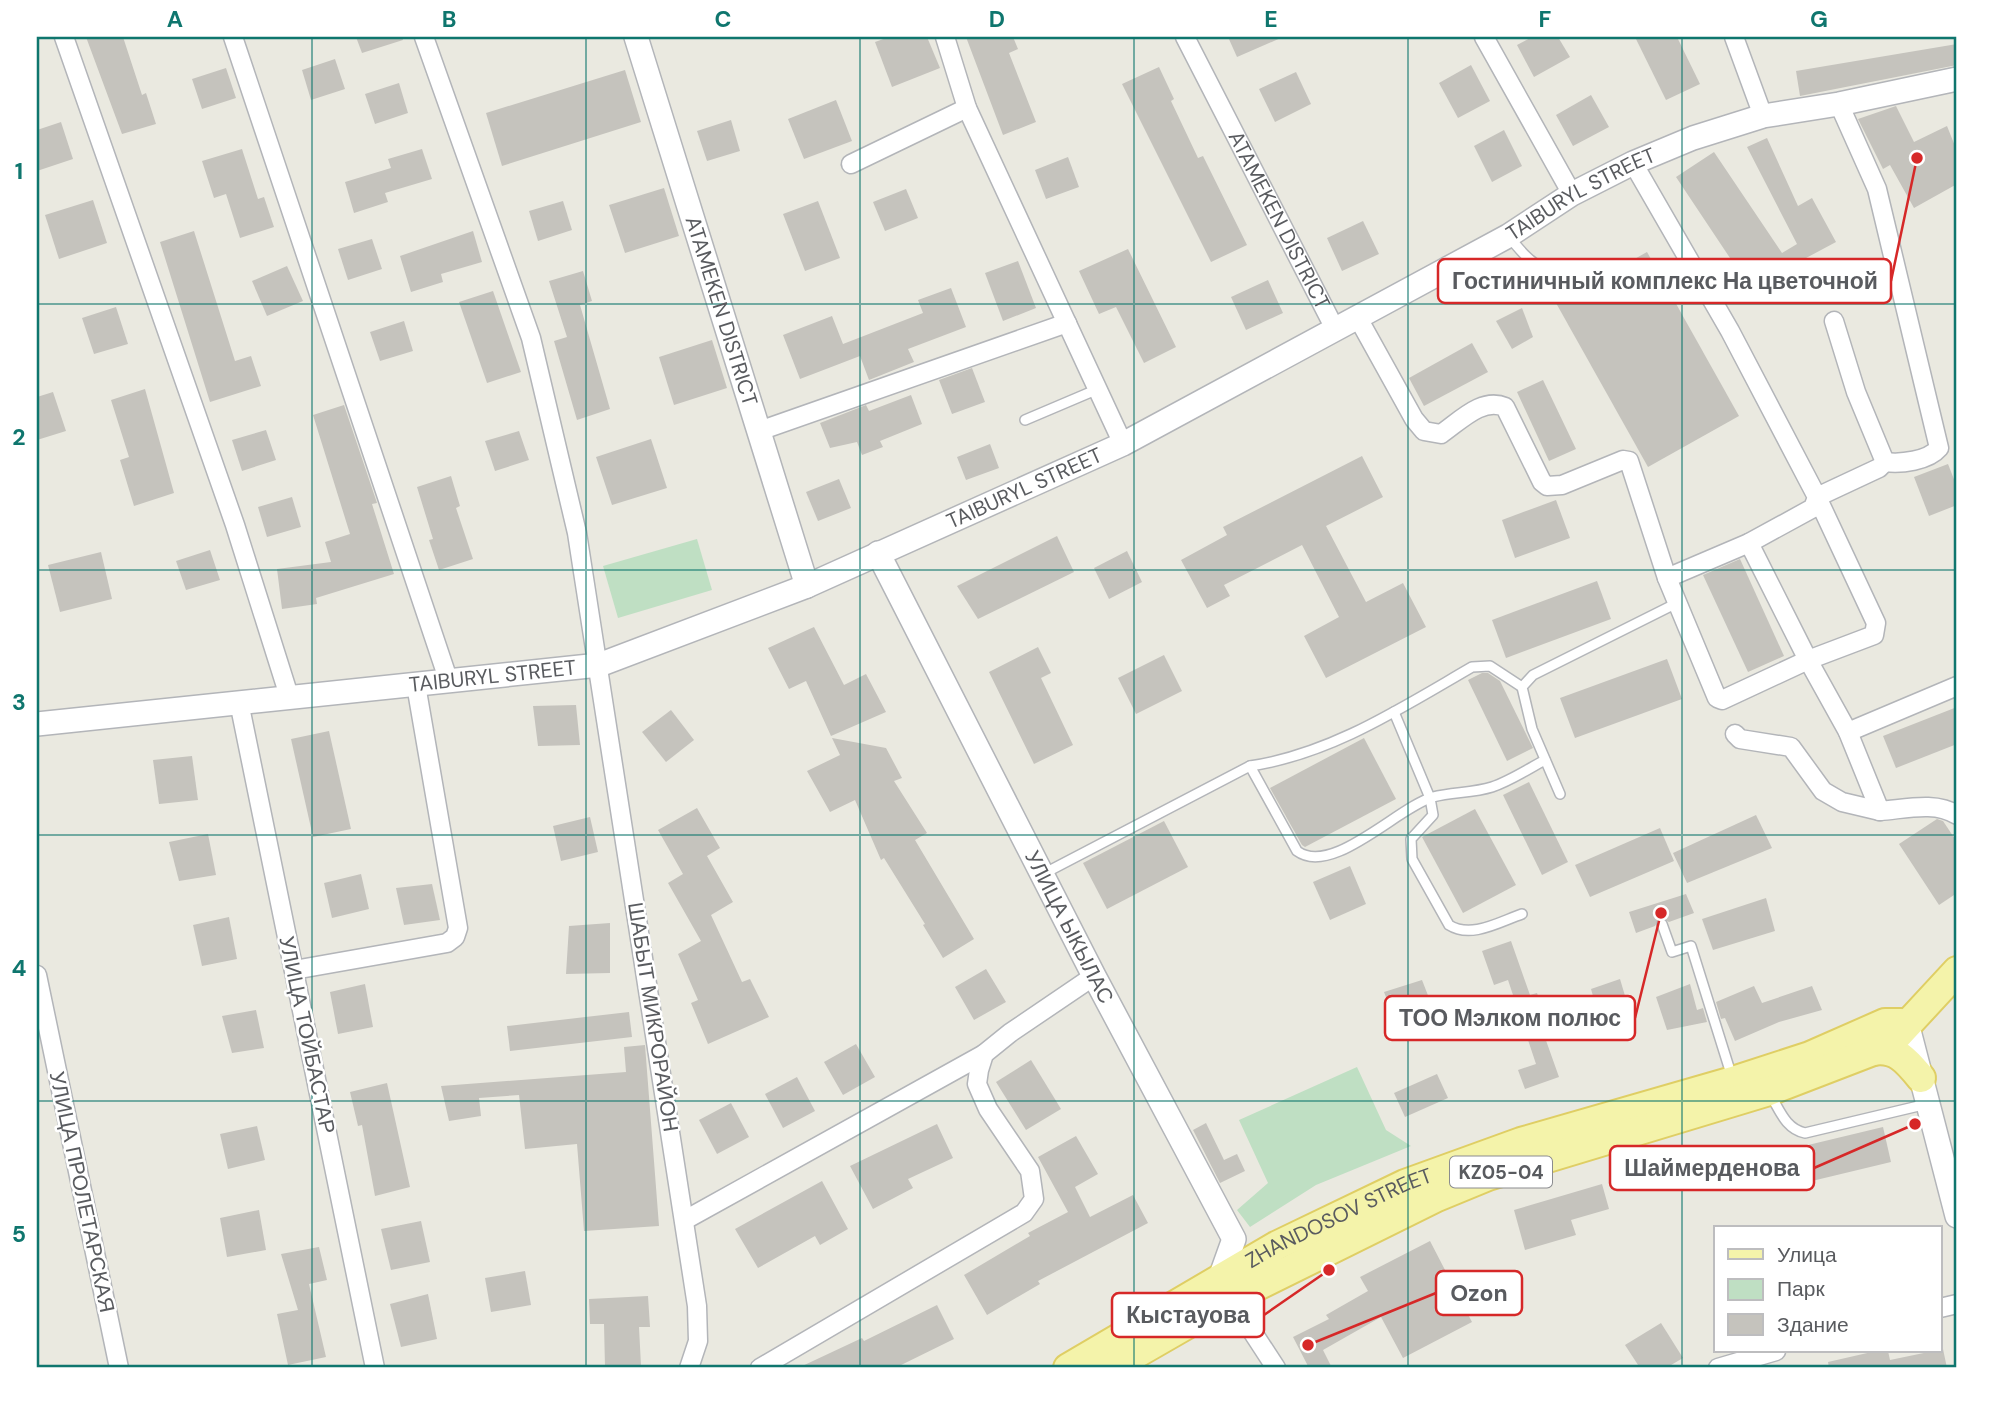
<svg xmlns="http://www.w3.org/2000/svg" width="1994" height="1405" viewBox="0 0 1994 1405" font-family="'DM Sans',sans-serif">
<style>
.green{fill:#bfdfc3}
.building{fill:#c5c3bd}
.lines{fill:none;stroke-linecap:round;stroke-linejoin:round}
.service-casing{stroke:#b3b5b9;stroke-width:12}
.minor-casing{stroke:#b3b5b9;stroke-width:21}
.tertiary-casing{stroke:#b3b5b9;stroke-width:26}
.primary-casing{stroke:#dfce64;stroke-width:32}
.service{stroke:#fff;stroke-width:9}
.minor{stroke:#fff;stroke-width:18}
.tertiary{stroke:#fff;stroke-width:23}
.primary{stroke:#f4f3aa;stroke-width:28}
.grid{fill:none;stroke:#0f766e;stroke-width:2;stroke-opacity:0.55}
.labels{text-anchor:middle;dominant-baseline:central;stroke-width:5;stroke-linejoin:round;paint-order:stroke}
.shield{fill:#fff;stroke:#8b8c8f;stroke-width:2}
.shield-label{font-size:19px;font-weight:bold;fill:#595b5f}
.street-label{font-size:21px;fill:#595b5f;stroke:#fff}
.leader{fill:none;stroke:#d62828;stroke-width:2.5}
.callout-dot{fill:#d62828;stroke:#fff;stroke-width:2.5}
.callout{fill:#fff;stroke:#d62828;stroke-width:2.5}
.callout-label{font-size:23px;text-anchor:middle;font-weight:bold;fill:#595b5f}
.neatline{fill:none;stroke:#0f766e;stroke-width:2.5}
.grid-label{font-size:23px;text-anchor:middle;font-weight:bold;fill:#0f766e}
</style>
<rect width="100%" height="100%" fill="#eae9e0"/>
<g class="green">
<polygon points="697,539 712,590 618,618 603,566"/>
<polygon points="1357,1067 1386,1130 1411,1146 1316,1185 1250,1227 1237,1210 1268,1183 1239,1120"/>
</g>
<g class="building">
<polygon points="86,37 123,37 142,95 146,93 156,124 122,134"/>
<polygon points="356,37 402,37 403,40 362,53"/>
<polygon points="889,37 927,37 940,68 892,87 875,42"/>
<polygon points="966,37 1013,37 1018,49 1009,53 1036,122 1003,135"/>
<polygon points="1228,37 1283,37 1237,57"/>
<polygon points="1532,37 1558,37 1570,57 1534,77 1517,45"/>
<polygon points="1635,37 1677,37 1700,84 1666,100"/>
<polygon points="1957,44 1957,65 1800,96 1796,71"/>
<polygon points="335,59 345,89 311,100 302,70"/>
<polygon points="1471,65 1490,101 1458,118 1439,83"/>
<polygon points="1159,67 1174,99 1171,101 1198,158 1203,156 1247,245 1211,262 1122,84"/>
<polygon points="226,68 236,98 202,109 192,79"/>
<polygon points="625,70 641,122 502,166 486,113"/>
<polygon points="1296,72 1311,104 1275,122 1259,89"/>
<polygon points="399,83 408,113 375,124 365,94"/>
<polygon points="1591,95 1609,127 1573,146 1556,115"/>
<polygon points="836,100 852,141 804,159 788,119"/>
<polygon points="1896,106 1914,142 1947,126 1957,151 1957,184 1914,208 1890,165 1883,169 1858,119"/>
<polygon points="731,120 740,151 707,161 697,131"/>
<polygon points="61,122 73,159 37,171 37,130"/>
<polygon points="1504,130 1522,166 1492,182 1474,146"/>
<polygon points="1767,138 1798,206 1812,198 1836,242 1750,288 1676,177 1714,152 1782,253 1797,244 1747,147"/>
<polygon points="242,149 258,199 264,197 274,227 240,238 226,194 214,198 202,161"/>
<polygon points="422,149 432,179 385,193 388,202 354,213 345,182 391,168 388,159"/>
<polygon points="1068,157 1079,187 1046,199 1035,170"/>
<polygon points="664,188 679,236 625,253 609,205"/>
<polygon points="906,189 918,218 885,231 873,202"/>
<polygon points="93,200 107,243 59,259 45,215"/>
<polygon points="563,201 572,230 538,241 529,211"/>
<polygon points="818,201 840,258 805,271 783,214"/>
<polygon points="1363,221 1379,254 1342,271 1327,238"/>
<polygon points="194,231 235,361 251,356 261,386 210,402 160,242"/>
<polygon points="473,231 482,262 441,274 443,282 411,292 400,256"/>
<polygon points="372,239 382,269 348,280 338,249"/>
<polygon points="1128,249 1176,347 1144,363 1116,307 1099,314 1079,271"/>
<polygon points="1647,252 1739,416 1648,467 1556,303"/>
<polygon points="1018,261 1036,308 1003,321 985,273"/>
<polygon points="287,266 303,301 267,316 252,281"/>
<polygon points="583,271 592,301 580,305 610,409 577,420 554,341 567,337 549,281"/>
<polygon points="1268,280 1283,313 1246,330 1231,297"/>
<polygon points="951,288 966,327 908,349 914,362 869,380 860,356 800,379 783,335 832,316 843,344 923,313 918,300"/>
<polygon points="493,291 521,372 487,383 459,302"/>
<polygon points="116,307 128,344 94,354 82,318"/>
<polygon points="1522,308 1533,337 1512,349 1496,321"/>
<polygon points="404,321 413,351 380,361 370,332"/>
<polygon points="712,340 727,388 674,405 659,357"/>
<polygon points="1472,343 1488,372 1424,406 1409,378"/>
<polygon points="972,368 985,402 952,414 939,380"/>
<polygon points="1543,380 1576,449 1549,461 1517,392"/>
<polygon points="145,389 174,493 134,506 120,460 129,457 111,400"/>
<polygon points="53,392 66,431 37,440 37,397"/>
<polygon points="911,395 922,424 880,441 883,447 862,455 857,442 830,448 820,423 866,405 869,411"/>
<polygon points="344,405 377,503 372,504 394,574 316,598 317,604 282,609 277,569 331,562 325,542 350,534 313,415"/>
<polygon points="266,430 276,460 242,471 232,440"/>
<polygon points="519,431 529,460 495,471 485,441"/>
<polygon points="651,439 667,488 612,505 596,457"/>
<polygon points="990,444 999,468 966,480 957,457"/>
<polygon points="1362,456 1383,497 1326,526 1366,602 1403,583 1426,627 1326,678 1304,636 1339,617 1302,545 1224,585 1230,596 1207,608 1181,560 1227,535 1223,527"/>
<polygon points="1948,464 1957,487 1957,505 1929,516 1914,477"/>
<polygon points="451,476 460,506 456,508 473,559 439,570 429,540 433,539 417,487"/>
<polygon points="839,479 851,508 818,521 806,492"/>
<polygon points="292,497 301,527 267,537 258,507"/>
<polygon points="1556,500 1570,538 1515,558 1502,520"/>
<polygon points="1057,536 1074,572 978,619 957,586"/>
<polygon points="210,550 220,580 186,590 176,561"/>
<polygon points="1127,551 1142,582 1109,599 1094,568"/>
<polygon points="101,552 112,599 60,612 48,565"/>
<polygon points="1740,559 1784,656 1748,672 1703,575"/>
<polygon points="1597,581 1611,619 1506,658 1492,620"/>
<polygon points="814,627 844,685 866,674 886,712 831,736 806,681 789,689 768,648"/>
<polygon points="1038,647 1051,673 1041,678 1073,745 1034,764 989,672"/>
<polygon points="1164,655 1182,691 1136,714 1118,678"/>
<polygon points="1667,659 1682,699 1575,738 1560,698"/>
<polygon points="1482,673 1488,673 1500,681 1533,748 1507,761 1468,680"/>
<polygon points="576,705 580,745 538,746 533,706"/>
<polygon points="1957,707 1957,744 1896,768 1883,736"/>
<polygon points="671,710 694,740 666,762 642,732"/>
<polygon points="329,731 351,829 313,837 291,739"/>
<polygon points="832,738 886,748 902,778 894,781 927,833 915,840 974,939 943,958 923,925 925,924 884,858 881,860 855,800 830,812 807,771 840,755"/>
<polygon points="1364,738 1396,799 1305,847 1302,845 1270,788"/>
<polygon points="192,756 198,800 159,804 153,760"/>
<polygon points="1529,782 1568,862 1542,875 1503,795"/>
<polygon points="697,808 720,848 707,856 733,902 711,915 742,982 750,979 769,1017 708,1044 691,1003 698,1000 678,954 701,941 668,883 683,874 658,830"/>
<polygon points="1475,809 1516,885 1463,913 1422,837"/>
<polygon points="1756,815 1772,848 1687,883 1673,853"/>
<polygon points="590,817 598,852 561,861 553,826"/>
<polygon points="1937,819 1943,821 1957,842 1957,893 1939,905 1899,844"/>
<polygon points="1164,821 1188,867 1107,909 1083,863"/>
<polygon points="1660,828 1674,861 1590,897 1575,865"/>
<polygon points="208,834 216,875 179,881 169,842"/>
<polygon points="1350,866 1366,904 1330,920 1313,882"/>
<polygon points="361,874 369,909 332,918 324,883"/>
<polygon points="432,884 440,920 404,925 396,888"/>
<polygon points="1686,894 1694,913 1669,922 1660,917 1655,926 1636,933 1629,912"/>
<polygon points="1766,898 1775,931 1713,950 1702,919"/>
<polygon points="229,917 237,959 202,966 193,925"/>
<polygon points="610,923 610,973 566,974 569,926"/>
<polygon points="1511,941 1530,995 1537,993 1550,1030 1543,1032 1559,1077 1525,1089 1518,1070 1536,1064 1508,980 1494,985 1482,951"/>
<polygon points="986,969 1006,1002 974,1020 955,987"/>
<polygon points="1620,979 1631,1016 1601,1024 1591,989"/>
<polygon points="1422,980 1436,1016 1399,1031 1384,992"/>
<polygon points="365,984 373,1027 338,1034 330,992"/>
<polygon points="1690,984 1697,1010 1703,1008 1707,1022 1667,1030 1656,997"/>
<polygon points="1754,986 1762,1003 1812,986 1822,1010 1779,1022 1735,1041 1725,1018 1721,1019 1716,1002"/>
<polygon points="256,1010 264,1048 232,1053 222,1016"/>
<polygon points="629,1012 632,1037 510,1051 507,1026"/>
<polygon points="856,1044 875,1077 843,1095 824,1062"/>
<polygon points="645,1045 659,1226 584,1231 577,1144 525,1149 519,1095 479,1098 481,1116 449,1121 441,1086 626,1072 624,1047"/>
<polygon points="1031,1060 1061,1109 1026,1130 996,1082"/>
<polygon points="1437,1074 1448,1098 1405,1117 1394,1093"/>
<polygon points="797,1077 815,1111 783,1128 765,1094"/>
<polygon points="387,1083 410,1187 375,1196 362,1125 358,1126 350,1092"/>
<polygon points="731,1103 749,1137 717,1154 699,1120"/>
<polygon points="1206,1123 1224,1160 1237,1154 1245,1171 1220,1183 1193,1130"/>
<polygon points="937,1124 953,1158 908,1179 913,1188 873,1209 850,1166"/>
<polygon points="257,1126 265,1160 228,1169 220,1134"/>
<polygon points="1883,1127 1891,1162 1787,1187 1779,1152"/>
<polygon points="1076,1136 1098,1174 1075,1187 1090,1217 1133,1195 1148,1223 1038,1281 1040,1284 987,1315 964,1275 1030,1236 1028,1233 1068,1212 1038,1157"/>
<polygon points="822,1181 848,1229 820,1245 815,1236 758,1268 735,1229"/>
<polygon points="1602,1184 1609,1209 1571,1220 1576,1235 1525,1250 1514,1210"/>
<polygon points="259,1210 266,1250 227,1257 220,1218"/>
<polygon points="421,1221 430,1262 391,1270 381,1229"/>
<polygon points="1430,1241 1472,1322 1403,1358 1381,1317 1323,1350 1332,1368 1309,1368 1293,1337 1329,1319 1326,1315 1368,1291 1360,1277"/>
<polygon points="319,1247 327,1280 309,1284 326,1357 288,1365 277,1314 298,1310 281,1254"/>
<polygon points="525,1271 531,1305 491,1312 485,1278"/>
<polygon points="428,1294 437,1339 401,1347 390,1304"/>
<polygon points="648,1296 650,1327 639,1327 641,1366 605,1367 604,1324 590,1324 589,1299"/>
<polygon points="937,1305 954,1339 895,1368 798,1368 862,1338 864,1341"/>
<polygon points="1661,1323 1683,1358 1666,1368 1640,1368 1625,1345"/>
<polygon points="1943,1349 1947,1368 1829,1368 1828,1362 1876,1351 1888,1351 1890,1360"/>
</g>
<g class="lines">
<defs>
<g id="service">
<path d="M 1510,238 C 1535,268 1542,275 1582,264"/>
<polyline points="1025,420 1098,389"/>
<path d="M 1394,712 L 1430,798 L 1433,815 L 1411,839 L 1412,859 L 1449,925 C 1471,939 1499,922 1522,914"/>
<path d="M 1250,766 L 1297,851 C 1332,877 1398,807 1433,797 C 1452,792 1473,793 1492,787 C 1510,781 1528,769 1545,760"/>
<polyline points="1560,794 1532,729 1522,687 1533,675 1677,603"/>
<path d="M 1043,874 L 1250,766 C 1331,754 1401,708 1472,667 L 1490,666 L 1522,687"/>
<polyline points="1662,924 1672,952 1691,946 1732,1077"/>
<path d="M 1771,1096 C 1780,1111 1786,1129 1805,1133 L 1927,1104"/>
</g>
<g id="minor">
<polyline points="64,37 235,525 289,696"/>
<polyline points="233,37 449,682"/>
<polyline points="424,37 531,338 577,533 697,1306 698,1341 689,1368"/>
<polyline points="945,37 967,108 1123,444"/>
<path id="s1" d="M 1185,37 L 1335,329"/>
<polyline points="1484,37 1572,194"/>
<polyline points="1734,37 1763,116"/>
<path d="M 1839,104 L 1877,189 L 1939,448 C 1928,461 1901,464 1885,462"/>
<polyline points="1633,163 1730,331 1817,497 1813,508 1749,543 1667,578"/>
<polyline points="851,164 967,108"/>
<path d="M 1358,318 L 1414,419 L 1424,431 L 1441,434 C 1460,421 1482,397 1505,407 L 1542,482 L 1547,486 L 1562,485 L 1623,460 L 1629,461 L 1667,578 L 1717,698 L 1722,700 L 1808,660 L 1848,732 L 1880,811 C 1906,809 1935,801 1957,815"/>
<polyline points="759,431 1067,323"/>
<polyline points="1749,543 1808,660 1874,635 1876,623 1817,497 1879,468 1885,462 1856,392 1834,321"/>
<polyline points="239,702 375,1368"/>
<polyline points="1848,732 1957,686"/>
<polyline points="1735,734 1740,739 1791,747 1823,791 1842,802 1880,811"/>
<polyline points="294,970 447,943 455,937 458,928 416,685"/>
<polyline points="37,975 119,1368"/>
<polyline points="685,1220 984,1054"/>
<polyline points="1231,1299 1276,1368"/>
<polyline points="1940,1308 1957,1304"/>
<polyline points="760,1368 1024,1213 1034,1199 1030,1171 988,1109 977,1084 979,1070 984,1054 1010,1033 1094,976"/>
<polyline points="1718,1368 1776,1351"/>
</g>
<g id="tertiary">
<path id="s2" d="M 636,37 L 807,586"/>
<path id="s3" d="M 878,553 L 1094,976 L 1234,1239 L 1220,1278 L 1224,1286"/>
<path id="s4" d="M 37,724 L 599,665 L 807,586 L 1123,444 L 1508,236 L 1572,194 L 1633,163 L 1693,138 L 1763,116 L 1839,104 L 1957,79"/>
<polyline points="1907,1023 1957,1216"/>
</g>
<g id="primary">
<path d="M 1873,1051 C 1896,1047 1907,1061 1921,1078"/>
<path id="s5" d="M 1068,1368 L 1276,1246 L 1405,1184 L 1521,1142 L 1733,1081 L 1810,1056 L 1885,1023 L 1901,1023"/>
<polyline points="1111,1368 1231,1299 1437,1197 1488,1176 1769,1091 1873,1051 1895,1038 1957,971"/>
</g>
</defs>
<use href="#service" class="service-casing"/>
<use href="#minor" class="minor-casing"/>
<use href="#tertiary" class="tertiary-casing"/>
<use href="#primary" class="primary-casing"/>
<use href="#service" class="service"/>
<use href="#minor" class="minor"/>
<use href="#tertiary" class="tertiary"/>
<use href="#primary" class="primary"/>
</g>
<path class="grid" d="M 312,37 L 312,1368M 586,37 L 586,1368M 860,37 L 860,1368M 1134,37 L 1134,1368M 1408,37 L 1408,1368M 1682,37 L 1682,1368M 37,304 L 1957,304M 37,570 L 1957,570M 37,835 L 1957,835M 37,1101 L 1957,1101"/>
<g class="labels">
<rect class="shield" x="1450" y="1156.5" width="102" height="31" rx="5"/>
<g class="shield-label">
<text x="1501" y="1172">KZ05-04</text>
</g>
<g class="street-label">
<text stroke="none"><textPath href="#s4" startOffset="1656">TAIBURYL STREET</textPath></text>
<text stroke="none"><textPath href="#s1" startOffset="206">ATAMEKEN DISTRICT</textPath></text>
<text stroke="none"><textPath href="#s2" startOffset="287">ATAMEKEN DISTRICT</textPath></text>
<text stroke="none"><textPath href="#s4" startOffset="1026">TAIBURYL STREET</textPath></text>
<text stroke="none"><textPath href="#s4" startOffset="458">TAIBURYL STREET</textPath></text>
<text stroke="none"><textPath href="#s3" startOffset="420">УЛИЦА ЫКЫЛАС</textPath></text>
<text transform="translate(653 1017) rotate(81)">ШАБЫТ МИКРОРАЙОН</text>
<text transform="translate(307 1035) rotate(78)">УЛИЦА ТОЙБАСТАР</text>
<text transform="translate(82 1192) rotate(78)">УЛИЦА ПРОЛЕТАРСКАЯ</text>
<text stroke="none"><textPath href="#s5" startOffset="310">ZHANDOSOV STREET</textPath></text>
</g>
</g>
<path class="leader" d="M1917 158L1891 281M1661 913L1635 1018M1915 1124L1814 1168M1308 1345L1436 1293M1329 1270L1264 1315"/>
<g class="callout-dot">
<circle cx="1917" cy="158" r="7"/>
<circle cx="1661" cy="913" r="7"/>
<circle cx="1915" cy="1124" r="7"/>
<circle cx="1308" cy="1345" r="7"/>
<circle cx="1329" cy="1270" r="7"/>
</g>
<g class="callout">
<rect x="1438" y="259" width="453" height="44" rx="7"/>
<rect x="1385" y="996" width="250" height="44" rx="7"/>
<rect x="1610" y="1146" width="204" height="44" rx="7"/>
<rect x="1436" y="1271" width="86" height="44" rx="7"/>
<rect x="1112" y="1293" width="152" height="44" rx="7"/>
</g>
<g class="callout-label">
<text x="1665" y="289">Гостиничный комплекс На цветочной</text>
<text x="1510" y="1026">ТОО Мэлком полюс</text>
<text x="1712" y="1176">Шаймерденова</text>
<text x="1479" y="1301">Ozon</text>
<text x="1188" y="1323">Кыстауова</text>
</g>
<rect width="1994" height="1405" fill="none" stroke="#ffffff" stroke-width="77"/>
<rect x="1714" y="1226" width="228" height="126" fill="#ffffff" stroke="#bdbdbf" stroke-width="2"/>
<rect x="1728" y="1249" width="35" height="10" fill="#f4f3aa" stroke="#bdbdbf" stroke-width="2"/>
<text x="1777" y="1262" font-size="21" fill="#595b5f">Улица</text>
<rect x="1728" y="1279" width="35" height="21" fill="#bfdfc3" stroke="#bdbdbf" stroke-width="2"/>
<text x="1777" y="1296" font-size="21" fill="#595b5f">Парк</text>
<rect x="1728" y="1314" width="35" height="21" fill="#c5c3bd" stroke="#bdbdbf" stroke-width="2"/>
<text x="1777" y="1332" font-size="21" fill="#595b5f">Здание</text>
<rect x="38" y="38" width="1917" height="1328" class="neatline"/>
<g class="grid-label">
<text x="175" y="27">A</text>
<text x="449" y="27">B</text>
<text x="723" y="27">C</text>
<text x="997" y="27">D</text>
<text x="1271" y="27">E</text>
<text x="1545" y="27">F</text>
<text x="1819" y="27">G</text>
<text x="19" y="179">1</text>
<text x="19" y="445">2</text>
<text x="19" y="710">3</text>
<text x="19" y="976">4</text>
<text x="19" y="1242">5</text>
</g>
</svg>
